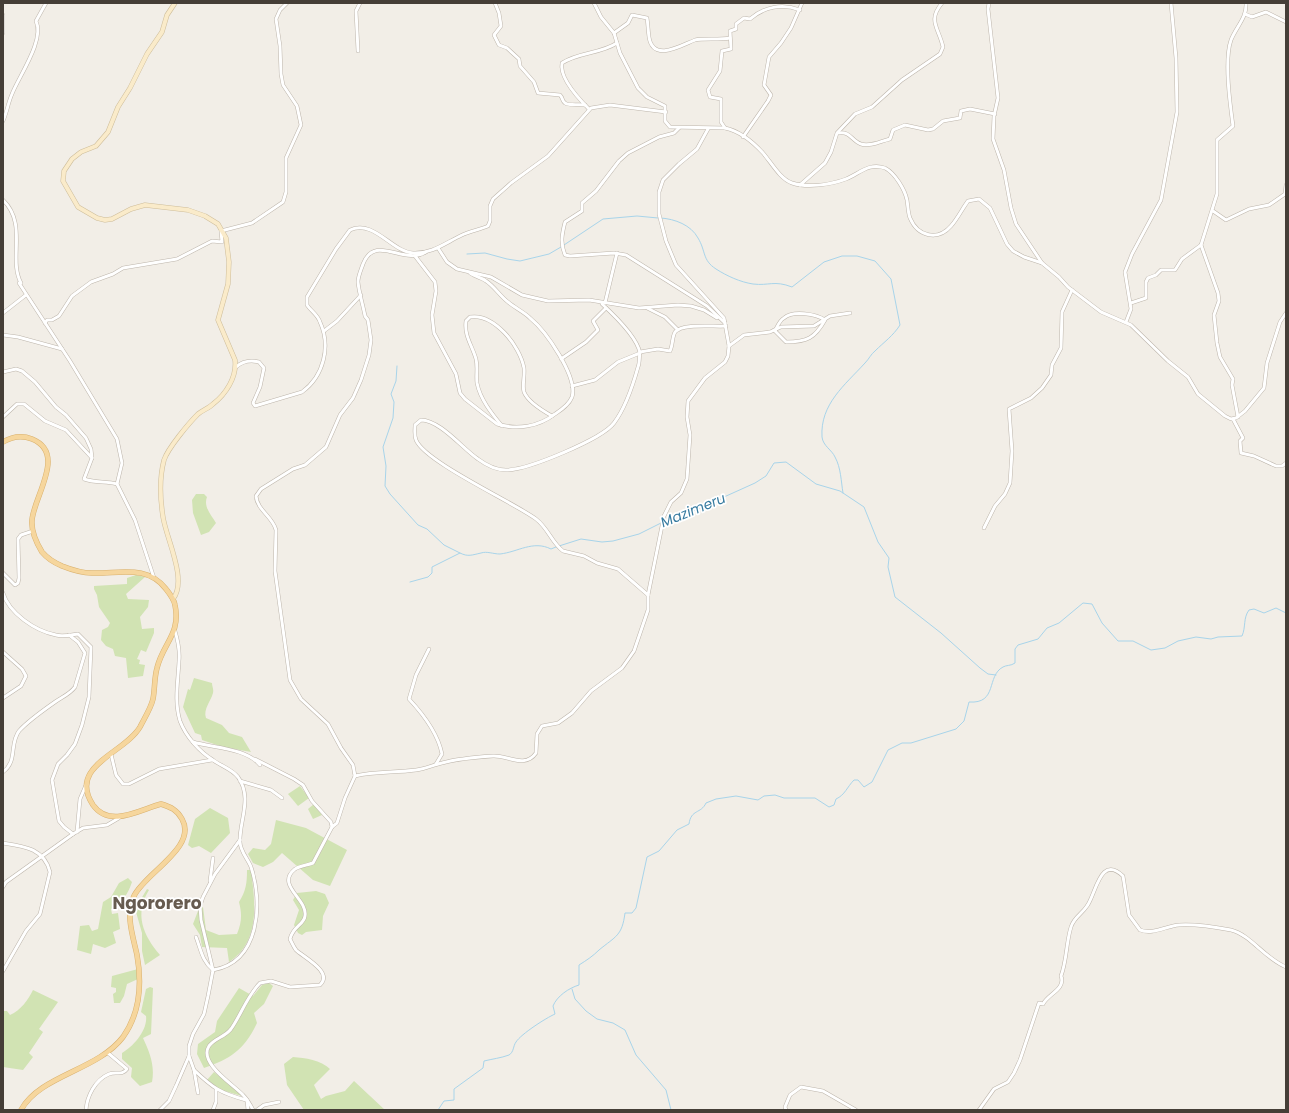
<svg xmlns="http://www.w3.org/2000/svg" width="1289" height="1113" viewBox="0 0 1289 1113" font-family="Poppins,sans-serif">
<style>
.green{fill:#d1e3b3}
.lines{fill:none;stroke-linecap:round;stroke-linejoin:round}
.stream{stroke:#a8d4ea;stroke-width:1}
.minor-casing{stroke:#bdb5ab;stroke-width:4}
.secondary-casing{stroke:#cebd9a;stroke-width:5}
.primary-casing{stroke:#d9b16e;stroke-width:5.5}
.minor{stroke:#fff;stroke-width:3}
.secondary{stroke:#faebca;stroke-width:4}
.primary{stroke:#f6d69d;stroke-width:4.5}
.labels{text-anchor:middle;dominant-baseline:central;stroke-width:3.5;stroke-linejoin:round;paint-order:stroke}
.water-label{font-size:14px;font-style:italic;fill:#377ba0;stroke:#fff}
.district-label{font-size:17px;font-weight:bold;fill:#665b4f;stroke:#fff}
</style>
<rect width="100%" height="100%" fill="#f2eee7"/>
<g class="green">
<path d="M 196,494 L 204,494 L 207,497 C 203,507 212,516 216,523 L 209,532 L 201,535 L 193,513 L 192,500 Z"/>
<polygon points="136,575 145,577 126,594 128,599 149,600 148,607 140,617 142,629 154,628 154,633 146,652 141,650 137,659 140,660 139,664 145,665 143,676 128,678 126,658 115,656 113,649 106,646 101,640 102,630 108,627 110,623 99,607 97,595 94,589 94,586 127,584 127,578"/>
<path d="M 194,678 L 212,683 C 212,686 214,690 213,693 C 211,701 203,709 206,718 L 222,725 L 229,733 L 242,737 L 251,752 L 223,747 L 202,740 L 201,735 L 195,733 L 183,707 L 188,689 L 190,690 Z"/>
<polygon points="300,786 309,798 298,806 288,794"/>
<polygon points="314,804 322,815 313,819 308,809"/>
<polygon points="210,808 228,818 230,833 211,853 199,846 192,848 188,845 195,819"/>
<polygon points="276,820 306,828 347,850 330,886 313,880 282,853 273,862 263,867 253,863 248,854 253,848 265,850 271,844"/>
<path d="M 247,870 L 251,870 C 255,902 261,941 229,962 L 227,948 L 202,947 L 200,935 L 193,924 L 198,911 L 203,907 L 206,930 L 219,935 L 237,934 C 242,922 242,914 239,902 C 246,891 247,883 247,870 Z"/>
<path d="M 128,878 L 132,882 C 129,892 121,905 111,909 L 112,914 L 118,913 L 120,929 L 113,932 L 116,943 L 105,948 L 93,944 L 91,954 L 77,950 L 80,926 L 89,925 L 92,931 L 98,929 L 103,902 L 111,897 L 119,883 Z"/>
<path d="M 147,889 L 149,890 C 134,914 143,935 160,955 L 145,965 L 142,951 L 142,933 L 136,912 L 138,904 Z"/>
<polygon points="316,891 325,894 329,903 323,916 322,930 306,932 302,935 298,933 294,925 299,910 293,900 297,893"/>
<polygon points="138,969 138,979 127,984 124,996 120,1003 114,1003 113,994 116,992 116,988 111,987 112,976"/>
<path d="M 269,983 L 273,986 L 264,1004 L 254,1013 L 257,1023 C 245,1049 231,1059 204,1068 L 197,1054 L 198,1044 L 215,1032 L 217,1021 L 239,988 L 253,996 L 262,985 Z"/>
<path d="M 150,987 L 153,988 L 151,1034 L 143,1038 C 150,1053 155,1066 152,1082 L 140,1086 L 131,1077 L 132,1068 L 122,1059 L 122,1053 C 133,1047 148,1030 146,1016 L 141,1012 L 146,989 Z"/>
<path d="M 33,990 L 58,1002 L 39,1029 L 43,1032 L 29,1053 L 33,1057 L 23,1070 L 3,1067 L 3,1011 L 7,1011 L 10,1015 C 21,1010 28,1000 33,990 Z"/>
<path d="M 293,1057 C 305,1058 321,1060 330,1069 L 314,1085 L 321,1099 L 326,1096 L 345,1091 L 354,1081 L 385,1110 L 304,1110 L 287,1085 L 284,1064 Z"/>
<polygon points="214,1072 240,1093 242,1096 221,1090 207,1080"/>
</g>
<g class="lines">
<g class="stream">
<path d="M 661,218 C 675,219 691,225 698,238 C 706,251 702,260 716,269 C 727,276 740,282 753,284 C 769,286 774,280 792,287 L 824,262 L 842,256 L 857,256 L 875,261 L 891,279 L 900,325 C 893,336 884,342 875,351 C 871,354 869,359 865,363 C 845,385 820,404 822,437 C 823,446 832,450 835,457 C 841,468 841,481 843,493"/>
<polyline points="564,245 603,219 637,216 658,218"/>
<polyline points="467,254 485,253 507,259 520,261 549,254 561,247"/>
<polyline points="397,366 396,381 391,394 394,402 393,418 383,447 386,466 385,486 390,494 418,525 427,529 444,545 460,553"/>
<polyline points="664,522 674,516 713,505 724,497 755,483 766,476 774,463 786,462 816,484 840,491 864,507 878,542 889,558 888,567 895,597 941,633 980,668 988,674 996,675"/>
<polyline points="559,546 581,539 602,542 613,541 639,534 661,523"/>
<path d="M 410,582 L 428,577 L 432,573 L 432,567 L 460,553 C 468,557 472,555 481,553 C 487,551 493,554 500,554 C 518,552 533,540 551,549 L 556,547"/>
<polyline points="572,989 575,999 586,1011 597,1019 613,1023 625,1030 636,1055 666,1090 671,1110"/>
<path d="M 438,1110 L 444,1101 L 454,1100 L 454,1089 L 483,1068 L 484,1061 C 492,1059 501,1058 509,1055 C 514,1052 513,1046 516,1042 C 521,1034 546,1018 555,1014 L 553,1006 C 557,996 569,988 579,985 L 579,965 C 587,960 593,956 599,950 C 616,936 622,936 625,913 L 632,913 L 636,908 L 647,857 L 659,851 L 677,830 L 689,824 C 691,809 701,814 706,803 L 716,799 L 736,796 L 758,800 L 764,796 L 775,795 L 784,798 L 815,798 L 829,807 L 834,805 L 836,799 C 845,795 847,787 854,780 L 858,780 L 864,787 L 872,782 L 888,750 L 902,743 L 911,743 L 956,729 L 964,721 L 969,702 C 998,704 986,676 1003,667 C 1006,665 1011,666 1015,663 L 1015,649 L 1018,645 L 1038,639 L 1047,628 L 1059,623 L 1083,603 L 1092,604 L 1102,623 L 1118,641 L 1133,641 L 1151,650 L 1165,648 L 1178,641 L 1196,637 L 1211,639 L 1218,637 L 1242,636 C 1246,627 1243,618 1249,610 L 1254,609 L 1264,613 L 1276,608 L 1286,613"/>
</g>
<defs>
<g id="minor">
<path d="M 495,3 L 499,13 L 501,26 L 494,35 L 499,45 L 507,48 L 519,59 L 520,66 L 534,82 L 538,93 L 560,95 C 563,98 562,101 565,103 C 569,106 579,104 585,105"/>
<path d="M 594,3 L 601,17 L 614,33 L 620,53 L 638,88 L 647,97 L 665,106 L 665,121 L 670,127 L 725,128 C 739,131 753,142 763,153 C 771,162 780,179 792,183 C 807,188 830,185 846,179 C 859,174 869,162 885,168 C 895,173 905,190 907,200 C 908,206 908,213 910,218 C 918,237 938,241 951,226 C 958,218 962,209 968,201 L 979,199 L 990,208 L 1007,244 L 1013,251 L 1024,257 L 1042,263 L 1059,277 L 1068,287 L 1101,312 L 1131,325 L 1168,361 L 1188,377 L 1198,394 L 1225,416 L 1231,419 L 1236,418 L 1245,411 L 1264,388 L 1267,363 L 1280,322 L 1286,313"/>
<polyline points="989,3 988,9 998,98 994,116 993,139 1004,170 1011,208 1016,224 1042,263"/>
<polyline points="1245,14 1252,17 1266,12 1286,22"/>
<polyline points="3,15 3,33"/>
<path d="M 614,33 L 628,23 L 632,15 L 647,18 C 648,24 648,30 649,37 C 653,63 682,45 695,40 C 702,38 720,40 730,38"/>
<polyline points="358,51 356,11 360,3"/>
<path d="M 589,109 C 579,99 559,78 562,63 C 579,52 600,54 617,43"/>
<path d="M 3,121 C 7,112 8,103 12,94 C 19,76 45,40 36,21 L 46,3"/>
<path d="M 679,128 L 674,133 L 659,137 L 628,153 L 619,161 L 596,191 L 582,203 L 582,211 L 565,222 C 562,234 560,243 565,255 L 570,256 L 614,253 L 626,255 L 707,306 L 725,323"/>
<path d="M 725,128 L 721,122 L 721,99 L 710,97 L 708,90 L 720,71 L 722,51 L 731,49 L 730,31 L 736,29 L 736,24 L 744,18 L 750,19 C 764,7 782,3 800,10"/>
<path d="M 839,133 C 850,131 852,141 861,144 C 871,147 881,141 890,139 L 893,130 L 905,125 L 928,130 L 933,129 L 943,121 L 960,118 L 961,111 L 970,109 L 995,114"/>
<polyline points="743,137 768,101 771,95 764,85 769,57 781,43 791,28 802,3"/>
<path d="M 800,185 L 825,163 L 831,152 L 837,133 L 855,114 L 872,107 L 902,80 L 940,54 L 943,47 C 939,28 927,21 942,3"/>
<path d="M 3,200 C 28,224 8,259 21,283 L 19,283 L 70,361 L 117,439 L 122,463 L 117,484 L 135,520 L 154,578"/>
<polyline points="1213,211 1226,220 1249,209 1269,205 1285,194 1286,185"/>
<polyline points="438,248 447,262 457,269 491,277 522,295 548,301 589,300 639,308 678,305 691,306 704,310 717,318"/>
<path d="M 415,256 L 435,282 L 436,291 L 432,315 L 434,333 L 456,374 L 460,393 L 465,399 L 497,424 C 517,430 538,427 555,414 C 561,410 569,405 572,397 C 578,377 546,331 530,318 C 524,312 515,308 508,302 C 500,296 494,286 486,281 C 481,277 475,277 470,273"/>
<polyline points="605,303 617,253"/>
<polyline points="1131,303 1146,298 1146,282 1148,278 1156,275 1161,270 1175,270 1182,259 1201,245"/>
<polyline points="647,308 665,317 678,330"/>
<polyline points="3,313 26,295"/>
<polyline points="1126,322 1131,309 1125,272 1132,254 1161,200 1177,112 1176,58 1171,3"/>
<polyline points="45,323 47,320 52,320 59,316 72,296 91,282 113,274 123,268 177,259 212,241 222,242 221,231 252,223 283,202 286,192 286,158 301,125 297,106 283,85 281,74 280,46 276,19 280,10 287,3"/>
<path d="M 774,330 L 786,342 C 807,342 815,338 825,320 C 816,314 793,310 784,318 C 780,320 778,325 776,329"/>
<polyline points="324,331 337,321 361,295"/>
<polyline points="3,335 18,337 62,349"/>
<polyline points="729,346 744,335 770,332 781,327 814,326 830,316 850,313"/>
<polyline points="561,359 586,342 598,330 593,321 606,308"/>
<path d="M 236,367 C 243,361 251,360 259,362 L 264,368 L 260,387 L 253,403 L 255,406 L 302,392 C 324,376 331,346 320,322 C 318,315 311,311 307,305 L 307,297 L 336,249 L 350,230 C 374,219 392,252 413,253 C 432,254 445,243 462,235 C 470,231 479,230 488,226 L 490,221 L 490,206 L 493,199 L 511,183 L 548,156 L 591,108 L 610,105 L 666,112"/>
<path d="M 3,372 L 16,369 L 22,371 L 35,382 L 56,407 L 66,415 L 86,438 L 91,449 L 92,458 L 84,479 C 95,483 106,481 117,484"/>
<path d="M 572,386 L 595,380 L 618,362 L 640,353 C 637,337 614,315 602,304"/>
<polyline points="3,417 17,404 24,404 45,421 66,430 92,458"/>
<path d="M 1238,417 L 1232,385 L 1233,379 L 1220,357 L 1217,343 L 1214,315 L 1219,301 L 1218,293 L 1201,245 L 1217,194 L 1217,140 L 1233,126 C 1230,104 1224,60 1231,40 C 1236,27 1247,18 1246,3"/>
<polyline points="1233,419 1243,438 1240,441 1241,453 1254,456 1276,466 1282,466 1286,463"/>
<path d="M 502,426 C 492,414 480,399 477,383 C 476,375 478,367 476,359 C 472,345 464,336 466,321 L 470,317 C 494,313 520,346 524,368 C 525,375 522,386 524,392 C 528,402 543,411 552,416"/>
<polyline points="984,528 995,506 1005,494 1010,483 1012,451 1009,409 1031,398 1042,388 1051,375 1052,365 1061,348 1062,312 1072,290"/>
<polyline points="3,573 15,585 18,583 19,578 18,539 21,535 33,531"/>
<path d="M 3,593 C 9,613 35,631 56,635 C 62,637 71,635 78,634 L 91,647 L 89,697 L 82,725 L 75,744 L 67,755 L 58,764 L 52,780 L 59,821 L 64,827 L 73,834"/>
<path d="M 648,595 L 618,569 L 597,563 L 584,556 L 563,551 C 552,543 548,528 536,519 C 513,502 425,462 416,440 C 414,435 415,430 415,425 L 421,420 C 440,420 463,449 478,459 C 486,465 497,470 506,470 C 528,470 602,439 614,423 C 626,407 633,385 638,367 C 640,362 639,356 640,352 L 658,349 L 670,351 C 673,345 672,337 675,332 C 682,323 715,327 726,326"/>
<path d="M 175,631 C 178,641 180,651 179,661 C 178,682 174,701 180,721 C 186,737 200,752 213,760 C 221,766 232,769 238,777 C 253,798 239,821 240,842 C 240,851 248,859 251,867 C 263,903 260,962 213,970 C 202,961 201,950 196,937"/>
<path d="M 429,649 L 416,675 L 409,699 C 423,714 438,734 442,754 L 436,764"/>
<polyline points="3,652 22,669 26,676 21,686 3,698"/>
<path d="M 193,742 C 214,748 246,748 260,765"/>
<polyline points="111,754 116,775 123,784 129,784 159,769 212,760"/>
<path d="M 3,772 C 18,761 9,744 19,731 C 27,722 45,709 55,702 C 62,697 70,694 75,687 L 85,653 L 78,642 L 69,635"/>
<path d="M 355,776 C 375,771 395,773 416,770 C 425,769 433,765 442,763 C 456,759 478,757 493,756 C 507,755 525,769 536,753 L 537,734 L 542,726 L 558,723 L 572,713 L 591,691 L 622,668 L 634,651 L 648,610 L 648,595 L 664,516 L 671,502 L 681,493 L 687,479 L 690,435 L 687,417 L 688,401 L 705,378 L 725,362 L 728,356 L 729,346 L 724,318 L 676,265 L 666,241 L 659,214 L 659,192 L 663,180 L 679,164 L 697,149 L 708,129"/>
<polyline points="240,781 271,790 282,798"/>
<path d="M 332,827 L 337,823 L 345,798 L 355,776 L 353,765 L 341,748 L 328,724 L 301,699 L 290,680 L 275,571 L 276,530 C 273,517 257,510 256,496 L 261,489 L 293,469 L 305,465 L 326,447 L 340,415 L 353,398 L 361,380 L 369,355 L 371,340 L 368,320 L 365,316 C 363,305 359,293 358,282 C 358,276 361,270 363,264 C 375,233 404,266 426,252"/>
<polyline points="77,832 80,799 86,785"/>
<path d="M 3,843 C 23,846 44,848 50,872 L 40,914 L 26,931 L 3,971"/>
<polyline points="210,881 213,858"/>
<polyline points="3,887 6,882 73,834 83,828 107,825 119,818"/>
<polyline points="189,1056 194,1070 198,1093"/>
<path d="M 194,1070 C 213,1088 220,1093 246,1100"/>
<polyline points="247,1100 248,1110"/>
<path d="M 86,1110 C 87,1096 95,1080 109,1074 C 116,1071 122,1076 127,1069 L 108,1053"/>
<polyline points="160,1110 169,1101 176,1086 189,1056 189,1046 193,1034 204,1014 208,996 213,970 201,920 200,906 203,897 215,874 240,840"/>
<polyline points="213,1110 216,1102 216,1090"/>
<path d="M 253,1110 C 250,1104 248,1100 243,1095 C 234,1085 198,1063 209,1046 C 215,1038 225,1037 231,1029 C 241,1015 247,996 260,983 L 271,981 L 290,987 L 320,985 C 334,972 303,957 296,950 C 293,946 292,943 290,939 C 293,926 304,925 305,916 C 308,899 275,885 295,869 C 300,866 308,865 313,863 L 332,827 L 331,822 L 312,801 L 303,785 L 294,779 L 255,759"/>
<polyline points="257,1110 264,1105 279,1102"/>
<polyline points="786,1110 785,1107 790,1095 801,1087 823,1091 856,1110"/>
<path d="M 979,1110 L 994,1089 L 1008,1082 L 1014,1073 L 1020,1060 L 1039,1003 L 1043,1004 C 1048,994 1066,989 1061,976 C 1067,960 1066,943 1071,927 C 1074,917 1082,914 1087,906 C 1096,894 1100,854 1123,876 L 1129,915 L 1140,930 C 1153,935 1166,926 1179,925 C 1195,924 1215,927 1231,930 C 1251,935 1264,958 1286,967"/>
</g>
<path id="secondary" d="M 173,599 C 188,580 166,538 163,517 C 160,498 159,479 164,460 C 168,448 189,423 198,414 C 203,410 209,408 213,404 C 226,394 237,377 235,360 L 218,320 L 228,284 L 229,262 L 226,238 L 218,224 L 205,216 L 188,210 L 145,205 L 131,209 L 112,219 L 105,220 L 97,218 L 78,207 L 63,181 L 64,171 L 72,159 L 81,152 L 96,146 L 108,132 L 118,107 L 130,88 L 147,54 L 162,32 L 167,15 L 175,3"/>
<path id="primary" d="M 3,442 C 13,436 22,435 32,439 C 67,453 34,496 32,520 C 31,531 36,542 42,552 C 47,558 55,563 62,566 C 72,570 81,573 92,573 C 119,574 147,564 166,589 C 170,594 174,599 175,605 C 181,634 163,643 157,668 C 154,679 155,689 153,699 C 151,708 144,719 140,727 C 125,753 67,766 93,805 C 110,829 141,809 161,804 C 171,807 177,810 182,819 C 198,847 145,873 134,896 C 125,915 133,936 137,955 C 142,983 140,1013 123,1037 C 97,1071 40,1075 21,1110"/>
</defs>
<use href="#minor" class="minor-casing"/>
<use href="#secondary" class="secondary-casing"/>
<use href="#primary" class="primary-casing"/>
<use href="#minor" class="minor"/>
<use href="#secondary" class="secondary"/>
<use href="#primary" class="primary"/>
</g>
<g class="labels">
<g class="water-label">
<text transform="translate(693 510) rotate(-22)">Mazimeru</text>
</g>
<g class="district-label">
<text x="157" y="903">Ngororero</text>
</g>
</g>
<rect width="1289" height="1113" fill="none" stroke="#453e37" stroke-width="8"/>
</svg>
